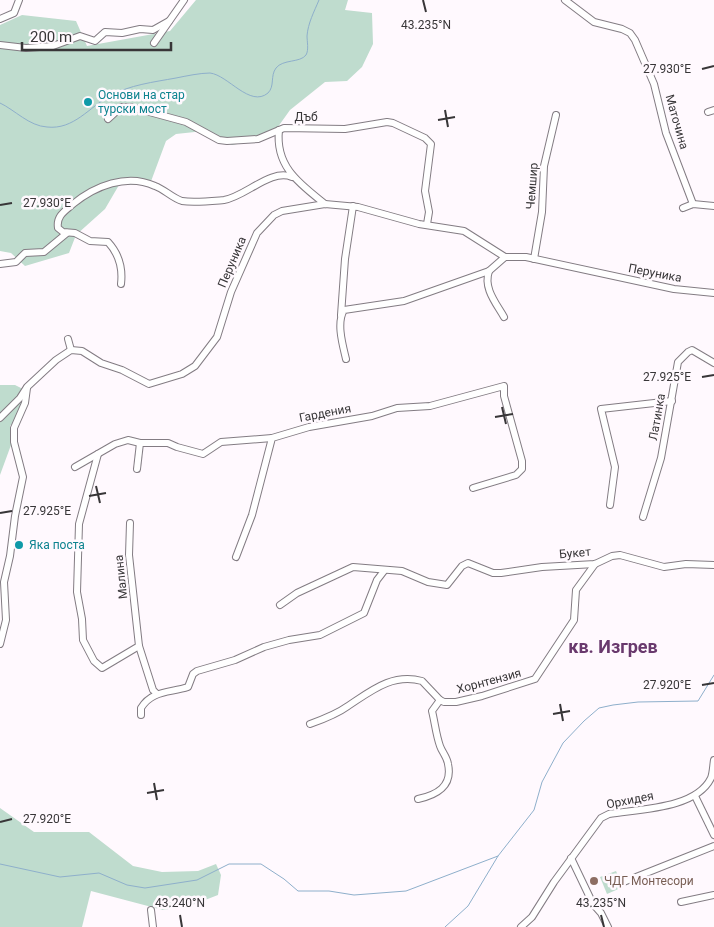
<svg xmlns="http://www.w3.org/2000/svg" width="714" height="927" viewBox="0 0 714 927" font-family="Roboto,sans-serif">
<style>
.green{fill:#bfdcce}
.lines{fill:none;stroke-linecap:round;stroke-linejoin:round}
.stream{stroke:#8eafcb;stroke-width:1}
.minor-casing{stroke:#837c83;stroke-width:8}
.minor{stroke:#fff;stroke-width:6}
.ticks{fill:none;stroke:#383638;stroke-width:2}
.culture-dot{fill:#0f9aa8;stroke:#fff9fe;stroke-width:2}
.education-dot{fill:#8d6e63;stroke:#fff9fe;stroke-width:2}
.labels{text-anchor:middle;dominant-baseline:central;stroke-width:5;stroke-linejoin:round;paint-order:stroke}
.culture-label{font-size:12px;fill:#0d838f;stroke:#fff9fe;text-anchor:start}
.street-label{font-size:12px;fill:#383638;stroke:#fff9fe}
.education-label{font-size:12px;fill:#785e54;stroke:#fff9fe;text-anchor:start}
.district-label{font-size:18px;font-weight:bold;fill:#69396d;stroke:#fff9fe}
.ticks-label{font-size:12px;text-anchor:middle;fill:#383638;stroke:#fff9fe;stroke-width:5;stroke-linejoin:round;paint-order:stroke}
</style>
<rect width="100%" height="100%" fill="#fff9fe"/>
<g class="green">
<polygon points="196,0 348,0 345,10 372,13 373,44 362,67 347,81 325,82 290,110 275,131 259,140 232,145 204,131 176,134 166,141 150,184 119,185 105,209 76,235 69,253 25,266 11,253 0,251 0,25 22,15 76,21 87,46 170,31"/>
<polygon points="0,385 15,385 25,390 21,412 10,426 11,445 0,475"/>
<polygon points="0,808 34,832 89,832 133,866 162,872 198,871 216,864 221,875 218,895 192,905 163,910 91,891 82,927 0,927"/>
<polygon points="616,871 623,887 607,894 600,877"/>
</g>
<g class="lines">
<g class="stream">
<path d="M 0,103 C 15,110 29,126 47,127 C 74,130 89,107 110,96 C 129,85 154,82 176,78 C 186,76 200,73 210,73 C 228,75 250,108 268,93 C 275,86 270,76 276,68 C 283,59 300,63 306,55 C 309,50 307,41 307,36 C 308,23 314,12 319,0"/>
<polyline points="0,864 60,877 99,873 127,885 145,888 197,880 229,864 261,864 284,879 298,891 329,891 354,895 406,891 498,856"/>
<polyline points="445,927 468,906 498,856 534,810 542,782 563,743 584,721 599,708 613,705 638,702 698,701 714,675"/>
</g>
<defs>
<g id="minor">
<polyline points="565,0 594,22 622,29 630,33 635,40 654,84 666,133 693,204"/>
<polyline points="0,19 14,13 19,0"/>
<polyline points="154,43 184,0"/>
<polyline points="0,45 26,48 53,46 80,36 95,41 105,32 122,33 140,29 153,30 169,21"/>
<polyline points="708,112 714,110"/>
<polyline points="108,119 121,107 131,107 186,122 219,140 227,141 258,139 284,128 345,129 387,122 393,123 425,138 431,144 425,191 429,212 427,224"/>
<path d="M 279,130 C 275,167 300,184 325,204"/>
<polyline points="683,208 693,204 714,206"/>
<polyline points="534,259 542,212 544,166 556,115"/>
<polyline points="0,264 16,262 25,253 44,252 67,233"/>
<path d="M 489,271 C 483,288 496,303 504,317"/>
<path d="M 121,284 C 123,267 119,254 108,242 L 90,241 L 75,233 L 63,232 L 58,228 C 56,216 65,211 73,204 C 95,186 127,173 155,186 C 164,189 172,198 182,201 C 194,203 212,201 224,200 C 245,197 271,168 292,177"/>
<polyline points="341,315 345,259 353,206"/>
<polyline points="68,339 71,350"/>
<path d="M 346,359 C 343,346 336,323 344,310 L 404,301 L 489,271 L 505,257 L 526,257 L 674,289 L 714,293"/>
<polyline points="0,418 20,398 27,387 56,360 71,350 82,351 101,363 122,370 149,384 182,374 195,366 217,337 231,292 257,233 274,215 282,211 325,204 358,207 419,224 464,231 505,257"/>
<polyline points="98,454 79,524 77,592 82,619 83,640 94,661 102,668 139,646 129,555 130,523"/>
<polyline points="75,467 115,444 128,440 140,443 168,443 177,447 203,454 221,442 272,438"/>
<polyline points="137,469 140,443"/>
<polyline points="610,505 615,467 601,409 672,401"/>
<polyline points="643,517 661,458 678,362 688,352 692,350 714,363"/>
<polyline points="236,557 252,515 272,438 309,427 372,416 397,408 430,406 504,386 504,396 522,461 522,469 516,475 473,488"/>
<polyline points="280,605 297,593 353,567 402,571 428,582 447,585 462,566 468,563 493,573 501,573 542,567 595,564 612,556 620,555 664,567 686,564 714,565"/>
<polyline points="0,644 6,620 4,582 10,556 15,516 23,477 14,442 14,428 25,403 27,388"/>
<polyline points="139,646 153,690 157,694"/>
<path d="M 141,715 L 141,708 C 152,690 170,693 188,687 L 193,674 L 197,671 L 235,660 L 264,647 L 289,640 L 320,635 L 364,613 L 377,580 L 384,571"/>
<path d="M 310,724 C 324,719 337,714 348,706 C 371,691 392,673 422,681 L 440,700"/>
<polyline points="695,796 714,835"/>
<path d="M 418,799 C 436,795 453,787 448,764 C 447,757 442,752 440,746 C 436,735 435,723 432,711 L 440,700 L 444,702 L 456,702 L 482,696 L 535,679 L 574,620 L 576,590 L 595,564"/>
<polyline points="571,858 593,904 601,913 608,927"/>
<polyline points="621,883 714,846"/>
<polyline points="681,902 714,895"/>
<polyline points="151,910 153,927"/>
<path d="M 521,927 L 532,917 L 554,882 L 601,818 L 609,814 C 639,809 696,809 711,778 C 713,773 713,766 714,760"/>
</g>
</defs>
<use href="#minor" class="minor-casing"/>
<use href="#minor" class="minor"/>
</g>
<path class="ticks" d="M 423,0 L 426,12M 702,69 L 714,66M 445,110 L 448,127M 438,120 L 455,117M 0,205 L 12,203M 702,377 L 714,375M 502,407 L 506,424M 495,417 L 513,414M 96,486 L 100,503M 89,496 L 106,493M 0,513 L 12,511M 702,685 L 714,683M 560,704 L 563,721M 553,714 L 570,711M 154,783 L 157,800M 147,793 L 164,790M 0,822 L 12,819M 180,915 L 182,927M 601,915 L 604,927"/>
<g class="culture-dot">
<circle cx="88" cy="102" r="5"/>
<circle cx="19" cy="545" r="5"/>
</g>
<circle class="education-dot" cx="594" cy="881" r="5"/>
<g class="labels">
<g class="culture-label">
<text x="98" y="95">Основи на стар<tspan x="98" dy="14">турски мост</tspan></text>
<text x="29" y="545">Яка поста</text>
</g>
<g class="street-label">
<text x="306" y="117">Дъб</text>
<text transform="translate(677 122) rotate(74)">Маточина</text>
<text transform="translate(532 186) rotate(-86)">Чемшир</text>
<text transform="translate(232 262) rotate(-67)">Перуника</text>
<text transform="translate(655 273) rotate(11)">Перуника</text>
<text transform="translate(325 413) rotate(-11)">Гардения</text>
<text transform="translate(657 417) rotate(-80)">Латинка</text>
<text transform="translate(575 553) rotate(-5)">Букет</text>
<text transform="translate(121 577) rotate(-96)">Малина</text>
<text transform="translate(489 681) rotate(-15)">Хорнтензия</text>
<text transform="translate(630 800) rotate(-11)">Орхидея</text>
</g>
<g class="education-label">
<text x="604" y="881">ЧДГ Монтесори</text>
</g>
<g class="district-label">
<text x="613" y="646">кв. Изгрев</text>
</g>
</g>
<g class="ticks-label">
<text x="426" y="29">43.235°N</text>
<text x="667" y="73">27.930°E</text>
<text x="47" y="207">27.930°E</text>
<text x="667" y="381">27.925°E</text>
<text x="47" y="515">27.925°E</text>
<text x="667" y="689">27.920°E</text>
<text x="47" y="823">27.920°E</text>
<text x="180" y="907">43.240°N</text>
<text x="601" y="907">43.235°N</text>
</g>
<path d="M22 42v8h149v-8" fill="none" stroke="#383638" stroke-width="2.5"/>
<text x="30" y="42" font-size="15" fill="#383638" stroke="#fff9fe" stroke-width="4" paint-order="stroke">200 m</text>
</svg>
